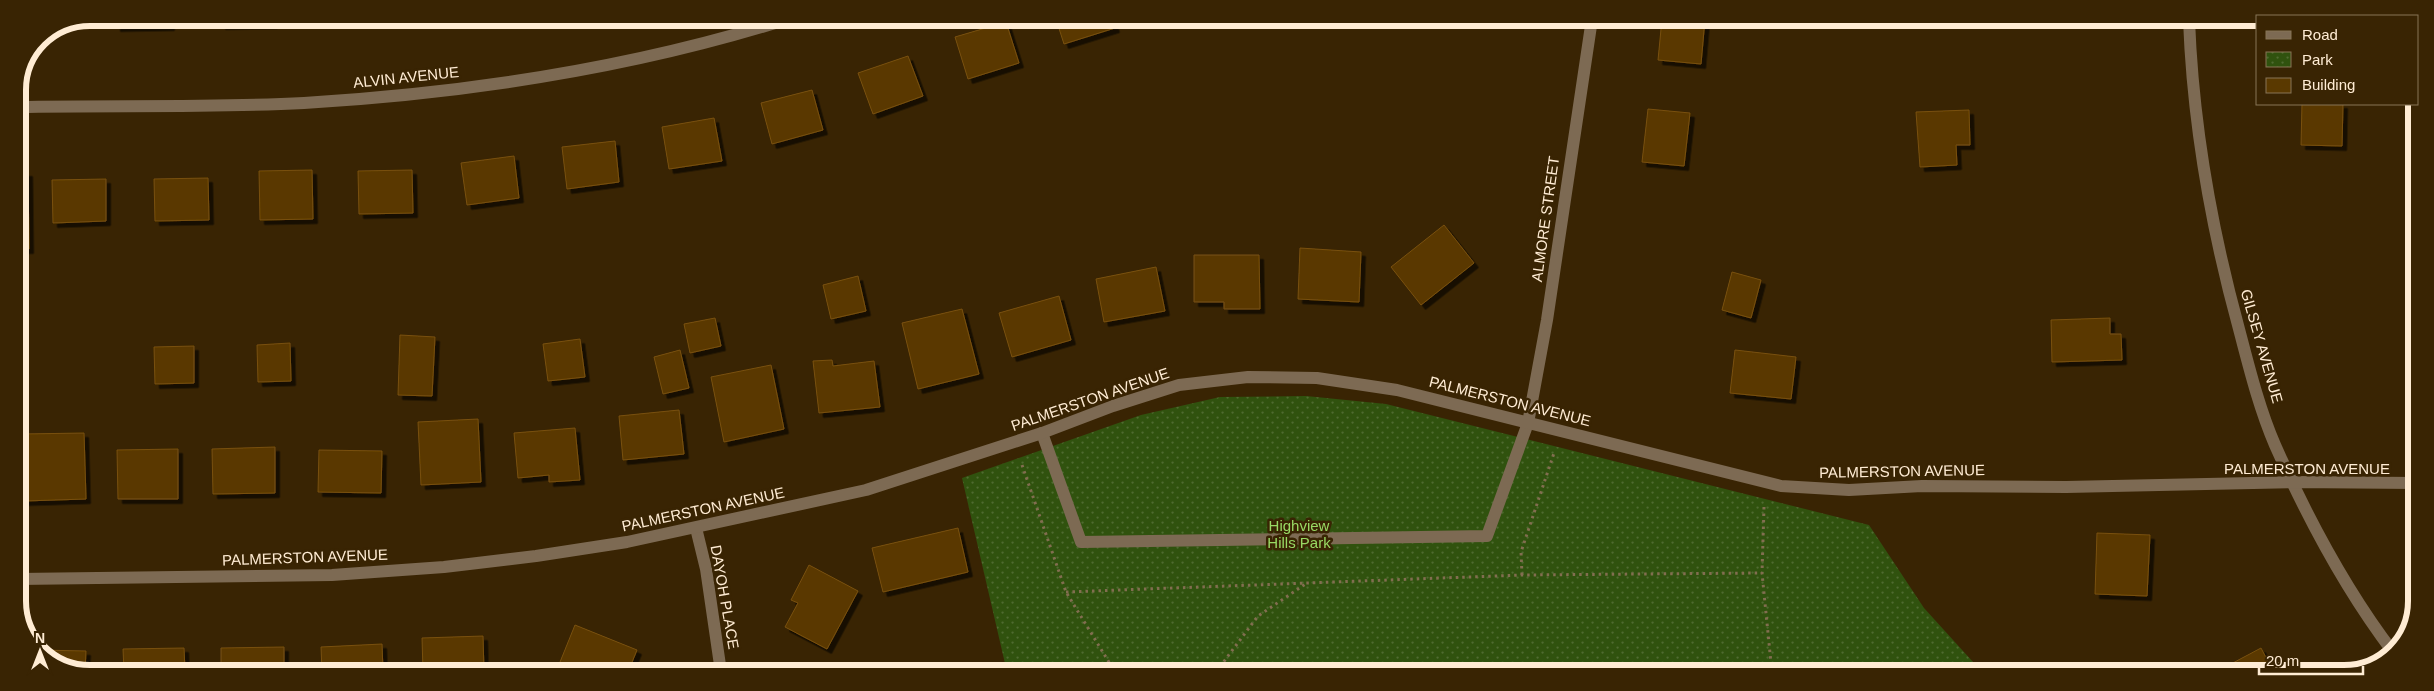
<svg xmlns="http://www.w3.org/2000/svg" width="2434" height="691" viewBox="0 0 2434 691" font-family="Helvetica,sans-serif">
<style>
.park{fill:url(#park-dots)}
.building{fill:#5a3900;stroke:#79500e;filter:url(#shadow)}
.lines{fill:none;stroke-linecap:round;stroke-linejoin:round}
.path{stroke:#826e50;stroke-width:3;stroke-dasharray:2.5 4;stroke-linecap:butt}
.minor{stroke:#7d6a53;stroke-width:12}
.labels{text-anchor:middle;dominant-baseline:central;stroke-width:5;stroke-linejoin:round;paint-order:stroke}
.street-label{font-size:15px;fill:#ffecd4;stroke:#392403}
.park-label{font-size:15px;fill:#98d964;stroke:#392403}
.rim{fill:none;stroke:#ffecd4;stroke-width:6}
</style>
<defs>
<pattern id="park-dots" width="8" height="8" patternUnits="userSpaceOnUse" patternTransform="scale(1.25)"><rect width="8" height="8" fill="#30520e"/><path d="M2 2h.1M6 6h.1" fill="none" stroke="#4f6b30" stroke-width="1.8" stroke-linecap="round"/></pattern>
<filter id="shadow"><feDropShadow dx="4.5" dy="4.5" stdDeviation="0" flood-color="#0009"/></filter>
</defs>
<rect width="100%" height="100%" fill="#392403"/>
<polygon class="park" points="1306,396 1386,404 1869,525 1924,608 1983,673 1007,672 962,478 1141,415 1220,397"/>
<g class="building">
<polygon points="116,18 170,18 170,26 116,27"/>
<polygon points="221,18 273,18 273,24 221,25"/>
<polygon points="324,18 378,18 378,20 324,22"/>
<polygon points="1056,19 1112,19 1115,28 1064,44"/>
<polygon points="1662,19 1705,19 1701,64 1658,60"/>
<polygon points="1006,22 1019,63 968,79 955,37"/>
<polygon points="908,56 923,96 873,114 858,73"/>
<polygon points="812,90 823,130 772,144 761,103"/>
<polygon points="2302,104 2343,104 2342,146 2301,145"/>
<polygon points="1648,109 1690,113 1684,166 1642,162"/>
<polygon points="1969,110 1970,145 1956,145 1957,165 1920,167 1916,112"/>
<polygon points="714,118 722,161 669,169 662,127"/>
<polygon points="615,141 619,182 567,189 562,147"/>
<polygon points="514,156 519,198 467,205 461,163"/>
<polygon points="312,170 313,219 260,220 259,171"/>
<polygon points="412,170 413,213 359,214 358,171"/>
<polygon points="18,172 28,172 29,249 18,249"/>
<polygon points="208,178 209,220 155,221 154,179"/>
<polygon points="106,179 106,221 53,223 52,180"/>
<polygon points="1444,225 1474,263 1421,305 1391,267"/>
<polygon points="1300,248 1361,252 1359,302 1298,299"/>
<polygon points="1194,255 1259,255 1260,309 1224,309 1224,302 1194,302"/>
<polygon points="1156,267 1165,311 1104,322 1096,279"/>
<polygon points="1732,272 1761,280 1751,318 1722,310"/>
<polygon points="858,276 866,311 831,319 823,285"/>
<polygon points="1059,296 1071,340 1012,357 999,313"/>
<polygon points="962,309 979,374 918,389 902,323"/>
<polygon points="715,318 721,346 690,353 684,324"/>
<polygon points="2110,318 2110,334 2121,334 2122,360 2052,362 2051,320"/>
<polygon points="400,335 435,337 432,396 398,395"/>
<polygon points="580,339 585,377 548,381 543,344"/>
<polygon points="290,343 291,381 258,382 257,345"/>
<polygon points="194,346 194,383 155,384 154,347"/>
<polygon points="680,350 689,388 663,394 654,357"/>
<polygon points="1735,350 1796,357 1791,399 1730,393"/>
<polygon points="832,360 833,366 874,361 880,407 819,413 813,361"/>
<polygon points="771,365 784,429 724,442 711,377"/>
<polygon points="679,410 684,454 623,460 619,416"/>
<polygon points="478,419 481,482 421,485 418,422"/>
<polygon points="575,428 580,480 549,482 549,475 518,478 514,433"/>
<polygon points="84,433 86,499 24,501 23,434"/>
<polygon points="275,447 275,493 213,494 212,449"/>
<polygon points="178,449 178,499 118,499 117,450"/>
<polygon points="319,450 382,451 381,493 318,492"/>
<polygon points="958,528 968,572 883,592 872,548"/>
<polygon points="2097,533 2150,535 2147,596 2095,594"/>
<polygon points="809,565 858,591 827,649 785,627 798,603 791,600"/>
<polygon points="575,625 637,650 628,672 570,672 558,667"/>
<polygon points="483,636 484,672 423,671 422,638"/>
<polygon points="382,644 383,671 322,671 321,647"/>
<polygon points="284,647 284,671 221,671 221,648"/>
<polygon points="184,648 185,671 124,671 123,649"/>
<polygon points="2261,648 2274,673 2214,673"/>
<polygon points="38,650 86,651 85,671 72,671"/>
</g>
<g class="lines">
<g class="path">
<polyline points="1022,465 1066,592 1115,672"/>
<polyline points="1764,507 1762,573 1772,673"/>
<polyline points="1522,575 1521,552 1554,453"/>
<polyline points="1066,592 1522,575 1762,573"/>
<polyline points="1216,672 1258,616 1307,583"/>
</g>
<g class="minor">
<path d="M 2189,20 C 2193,125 2211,227 2239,329 C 2249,367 2259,408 2275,445 C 2307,517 2345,589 2393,652"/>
<polyline points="2189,23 2258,20"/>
<path d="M 18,107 C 113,105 209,108 304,103 C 469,93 634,68 791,18"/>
<polyline points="1042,433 1081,542 1487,536 1528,423 1547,320 1592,19"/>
<polyline points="696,528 706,569 721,672"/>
<polyline points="18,579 332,575 444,567 536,556 627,542 866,490 1042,433 1113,406 1179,385 1248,377 1317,378 1397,390 1781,486 1849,490 1922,486 2066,487 2294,482 2415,483"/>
</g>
</g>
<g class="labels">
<g class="street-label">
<text transform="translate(406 77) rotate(-6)">ALVIN AVENUE</text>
<text transform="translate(1545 219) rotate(-82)">ALMORE STREET</text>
<text transform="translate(2262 346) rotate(74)">GILSEY AVENUE</text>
<text transform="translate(1090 399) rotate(-19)">PALMERSTON AVENUE</text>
<text transform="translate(1510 401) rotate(14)">PALMERSTON AVENUE</text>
<text x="2307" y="468">PALMERSTON AVENUE</text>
<text transform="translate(1902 471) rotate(-1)">PALMERSTON AVENUE</text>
<text transform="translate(703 509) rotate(-12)">PALMERSTON AVENUE</text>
<text transform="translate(305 557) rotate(-2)">PALMERSTON AVENUE</text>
<text transform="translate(725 597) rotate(80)">DAYOH PLACE</text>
</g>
<g class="park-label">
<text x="1299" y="525">Highview<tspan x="1299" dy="17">Hills Park</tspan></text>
</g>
</g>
<path d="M0 0H2434V691H0ZM90 26H2344A64 64 0 0 1 2408 90V601A64 64 0 0 1 2344 665H90A64 64 0 0 1 26 601V90A64 64 0 0 1 90 26Z" fill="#392403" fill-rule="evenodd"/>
<path class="rim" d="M90 26H2344A64 64 0 0 1 2408 90V601A64 64 0 0 1 2344 665H90A64 64 0 0 1 26 601V90A64 64 0 0 1 90 26Z"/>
<rect x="2256" y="15" width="162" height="90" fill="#392403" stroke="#887457"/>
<rect x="2266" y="31" width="25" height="8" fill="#7d6a53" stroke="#887457"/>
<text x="2302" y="40" font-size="15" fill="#ffecd4">Road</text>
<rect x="2266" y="52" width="25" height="15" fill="url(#park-dots)" stroke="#887457"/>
<text x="2302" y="65" font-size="15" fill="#ffecd4">Park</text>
<rect x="2266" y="78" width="25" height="15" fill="#5a3900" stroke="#887457"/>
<text x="2302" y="90" font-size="15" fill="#ffecd4">Building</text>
<g transform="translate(40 651)" stroke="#392403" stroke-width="4" paint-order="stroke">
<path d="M0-4L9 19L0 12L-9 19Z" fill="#ffecd4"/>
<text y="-8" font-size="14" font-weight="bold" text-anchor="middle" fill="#ffecd4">N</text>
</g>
<path d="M2259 666v8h104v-8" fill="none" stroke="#ffecd4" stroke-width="2.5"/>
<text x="2266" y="666" font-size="15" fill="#ffecd4" stroke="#392403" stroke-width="4" paint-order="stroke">20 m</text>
</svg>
